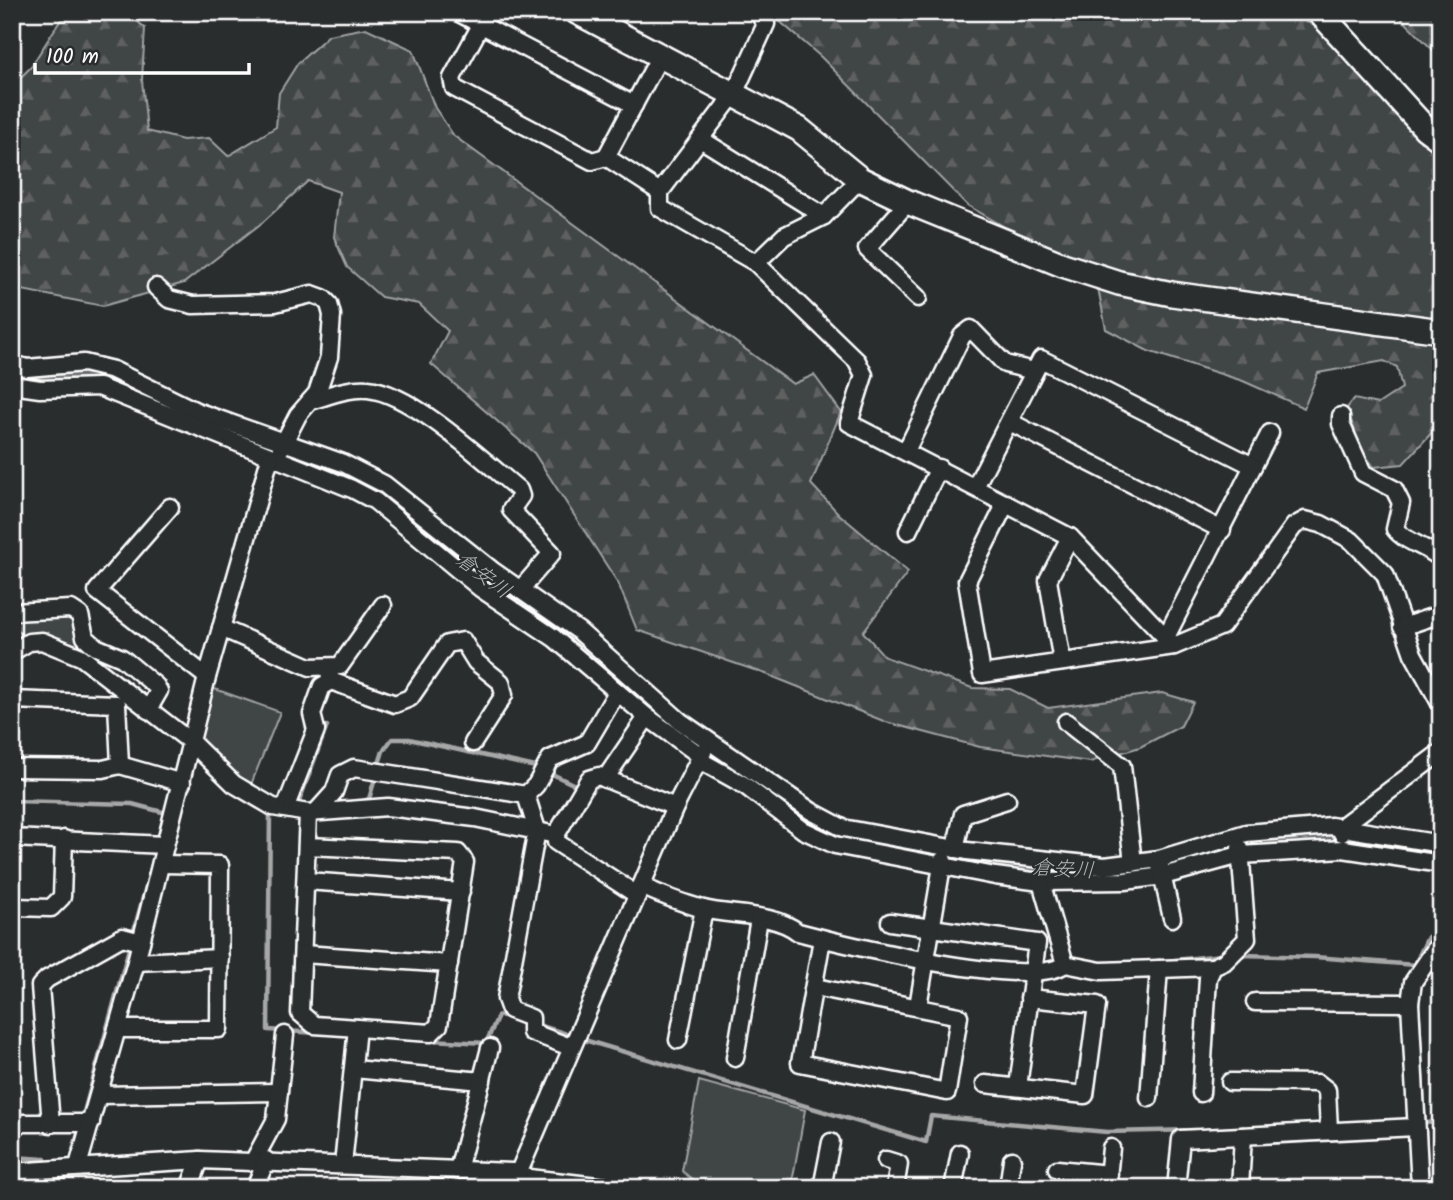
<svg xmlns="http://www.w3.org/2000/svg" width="1453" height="1200" viewBox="0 0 1453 1200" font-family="Kalam,'Klee One',sans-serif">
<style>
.grass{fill:#414445;stroke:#a0a2a2;stroke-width:2}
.forest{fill:url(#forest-firs);stroke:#a0a2a2;stroke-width:2}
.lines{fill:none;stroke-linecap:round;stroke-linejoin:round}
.stream{stroke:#a6a7a7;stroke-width:4.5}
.river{stroke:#6a6c6d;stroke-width:26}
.street-casing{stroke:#fff;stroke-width:21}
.secondary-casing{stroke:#fff;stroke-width:28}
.street{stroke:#2a2d2e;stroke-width:16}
.secondary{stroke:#2a2d2e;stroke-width:23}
.labels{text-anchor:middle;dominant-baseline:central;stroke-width:5;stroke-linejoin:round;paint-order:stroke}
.water-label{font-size:21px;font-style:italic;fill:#b4b6b6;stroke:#2a2d2e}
</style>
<defs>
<pattern id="forest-firs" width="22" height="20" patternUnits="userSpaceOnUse" patternTransform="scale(1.75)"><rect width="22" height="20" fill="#414445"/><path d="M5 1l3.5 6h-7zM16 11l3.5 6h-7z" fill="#5e6061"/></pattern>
</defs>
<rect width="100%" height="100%" fill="#2a2d2e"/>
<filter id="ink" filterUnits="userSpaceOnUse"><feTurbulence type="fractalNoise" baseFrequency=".0143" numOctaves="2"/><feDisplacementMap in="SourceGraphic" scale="14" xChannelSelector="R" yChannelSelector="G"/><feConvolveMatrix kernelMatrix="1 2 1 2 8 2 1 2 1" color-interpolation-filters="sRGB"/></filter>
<g filter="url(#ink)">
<g class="grass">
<path d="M 70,611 L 88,643 L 79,652 C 57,647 13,644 12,615 Z"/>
<polygon points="209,687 280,712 250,787 200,739 199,725"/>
<polygon points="699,1081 805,1110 791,1188 703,1188 682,1171"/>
</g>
<g class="forest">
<polygon points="82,12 127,12 145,28 142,80 147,131 183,140 209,138 228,156 276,127 279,93 298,63 329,35 366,28 413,50 435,108 454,136 793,384 814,375 841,412 811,484 839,514 908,572 863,632 885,657 972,688 1010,689 1048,708 1162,693 1193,702 1181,726 1140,747 1090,762 980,747 886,722 766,674 637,630 618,583 534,453 431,364 448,331 419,304 381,297 347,267 334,237 339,192 308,181 263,222 184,283 103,306 12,288 12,86 30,68 60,21"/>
<polygon points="769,12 1031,12 1066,22 1120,12 1288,12 1315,26 1421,142 1441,148 1441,428 1435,429 1403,464 1374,467 1361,449 1347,408 1354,399 1378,404 1402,388 1397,367 1384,361 1318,373 1304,408 1243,381 1148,351 1106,329 1099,293 1067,253 1005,227 967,205 821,57"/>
<polygon points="1401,12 1424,12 1441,20 1441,58 1400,17"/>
</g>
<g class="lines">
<g class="stream">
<polyline points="378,767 383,751 392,739 409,739 540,768"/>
<polyline points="548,772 579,787"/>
<polyline points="12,801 132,804 166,813"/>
<polyline points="357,803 369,799 376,775"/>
<polyline points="297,807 327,726"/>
<polyline points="270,810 268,1030 319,1033"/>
<polyline points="769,928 785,932"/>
<polyline points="1242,955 1315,957 1415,965"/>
<polyline points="1166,961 1222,955"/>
<polyline points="1415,964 1428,937 1441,928"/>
<polyline points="1419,1018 1428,1188"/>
<polyline points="535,1024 573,1036"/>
<polyline points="581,1039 926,1142 931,1116 1107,1132 1196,1130"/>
<polyline points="430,1040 486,1043 498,1016 506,1015"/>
<polyline points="82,1119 153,861"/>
<polyline points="1424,1123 1441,1122"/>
<polyline points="73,1150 80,1127"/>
<polyline points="12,1157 45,1159"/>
<polyline points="48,1183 60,1185 64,1179"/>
</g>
<g class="river">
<polyline points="12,375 23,380 93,377 201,420"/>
<polyline points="288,455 350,475 386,497 486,581 565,634 664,720"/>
<polyline points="709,753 826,832 876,846"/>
<path d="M 914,853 C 981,866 1058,880 1126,870"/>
<path d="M 1171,862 C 1234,846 1313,832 1378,841 C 1399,843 1420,850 1441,853"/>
</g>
<defs>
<g id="street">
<polyline points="457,12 634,105"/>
<polyline points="488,12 452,78 454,88 592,161 606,157 660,192"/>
<polyline points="757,12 766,24 734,94 660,192 660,208 756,263 857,361 864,375 849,423 1070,537 1174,646"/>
<polyline points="702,140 824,216"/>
<polyline points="606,157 660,56"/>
<polyline points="908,202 867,249 918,298"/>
<polyline points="756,263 784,236 824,216 860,179"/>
<polyline points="156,287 169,299 193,305 275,303 312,294 323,298 329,304 332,315 329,357 317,393 298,415 281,448"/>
<polyline points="12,364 27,368 84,363 113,370 196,411 343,463 384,484 492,570 579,631 680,721 811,811 843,828 967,851 1105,866 1159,859 1246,833 1331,826 1441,844"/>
<polyline points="12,385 40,389 99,387 352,489 375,501 480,588 554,638 647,717 701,756"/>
<path d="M 310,401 C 328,396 349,387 368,389 C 412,393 484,461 519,490 L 521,496 L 511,510 L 552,553 L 520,590"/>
<path d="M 1341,416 L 1341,424 L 1363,473 L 1394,489 L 1401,503 L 1395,529 C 1406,543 1427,546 1441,559"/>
<polyline points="1010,422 1222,530"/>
<polyline points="906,451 962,336 971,329 1005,364 1034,371"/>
<polyline points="1253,466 1270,433"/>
<polyline points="975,487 1041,359 1253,466 1166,637"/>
<polyline points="1006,503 967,581 982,674 1174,646 1222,626 1294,526 1305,520 1321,524 1351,540 1385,574 1413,654 1441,705"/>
<polyline points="170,507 97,591 207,677"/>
<polyline points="908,531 939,468"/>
<polyline points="12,612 71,609 80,615 85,637 96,647 122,658 156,686 159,691 148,710"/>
<polyline points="1402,627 1441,614"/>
<polyline points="221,628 310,667 340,666 383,605"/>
<polyline points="12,652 29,642 42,641 81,657 192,743 234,784 273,807 308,813 388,807 475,818 556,835 556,842 637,895"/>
<polyline points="1062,662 1048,580 1070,537"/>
<polyline points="331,681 395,704 410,698 447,644 463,641 476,662 501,682 504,695 473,743"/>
<polyline points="12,700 117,704 120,765"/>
<polyline points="1066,722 1122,766 1133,863"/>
<polyline points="699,760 744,785 803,830 835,845 995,876 1041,882 1125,881 1163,876 1240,855 1343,849 1441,864"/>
<polyline points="12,768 103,769 120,765 182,783"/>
<polyline points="605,779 647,717"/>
<polyline points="526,795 536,785 550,759 587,743 617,692"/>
<polyline points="288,801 316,730 312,714 322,686 331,681 329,672"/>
<polyline points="316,812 334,792 340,775 354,768 526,795 537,830 506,999 510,1010 531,1018 531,1032 570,1047"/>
<polyline points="308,813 300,1013 314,1025 431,1033 439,1025 465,862 458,853 308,846"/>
<polyline points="1342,833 1345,824 1441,752"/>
<polyline points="556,835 589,779 599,776 675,807"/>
<polyline points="12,838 165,845"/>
<polyline points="955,849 963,814 1007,800"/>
<polyline points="1160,866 1172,918"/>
<polyline points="306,881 461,892"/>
<polyline points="1041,882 1065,964"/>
<path d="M 641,886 C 661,895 682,903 703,909 C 732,916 774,913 798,932 C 843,944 1033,991 1065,964"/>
<polyline points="12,907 51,908 62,897 64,839"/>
<polyline points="890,922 1037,943 1018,1087"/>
<polyline points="303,954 449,964"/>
<polyline points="136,962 220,958"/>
<polyline points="1065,964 1101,971 1159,969"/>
<polyline points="815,987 959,1016 947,1092 800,1063 822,939"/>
<polyline points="1255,1002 1410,1003"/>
<polyline points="918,1006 943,860"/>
<polyline points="117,1029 219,1029 220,865 161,864"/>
<polyline points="678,1040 704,909"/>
<polyline points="735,1058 759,919"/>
<polyline points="354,1069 482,1081"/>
<polyline points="1230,1082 1318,1083 1327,1090 1329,1130"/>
<polyline points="985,1084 1085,1095 1097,1005 1029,998"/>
<polyline points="1201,1093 1208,978 1213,967 1224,962 1247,939 1240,848"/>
<polyline points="99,1095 279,1092"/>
<polyline points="1149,1098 1159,969 1213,967"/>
<polyline points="12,1123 91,1123"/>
<polyline points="51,1124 40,986 47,979 122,937 141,942"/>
<polyline points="254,1160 276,1119 285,1035"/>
<polyline points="886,1160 899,1164 895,1188"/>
<polyline points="343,1165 357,1028"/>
<polyline points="78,1166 136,962 207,677 270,458"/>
<polyline points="1057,1169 1109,1174"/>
<polyline points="458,1170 490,1048"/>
<polyline points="12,1172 200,1160 512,1172 521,1177 614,1188"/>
<polyline points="189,1188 200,1160"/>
<polyline points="255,1188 266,1160"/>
<polyline points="512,1188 675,807 703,752"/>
<polyline points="822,1188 831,1142"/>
<polyline points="953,1188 960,1153"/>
<polyline points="1008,1188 1012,1160"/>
<polyline points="1107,1188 1111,1148"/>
<polyline points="1176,1188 1181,1139 1416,1127"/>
<polyline points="1240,1188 1243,1136"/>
<polyline points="1420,1188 1410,1003 1413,982 1441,941"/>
</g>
<g id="secondary">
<polyline points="577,12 799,129 860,179 908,202 1063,265 1119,283 1172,294 1441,331"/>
<polyline points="1319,12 1425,128 1441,140"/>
</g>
</defs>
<use href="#street" class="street-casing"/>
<use href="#secondary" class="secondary-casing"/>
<use href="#street" class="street"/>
<use href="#secondary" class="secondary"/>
</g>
</g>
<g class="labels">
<g class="water-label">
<text transform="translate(483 576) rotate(37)">倉安川</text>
<text transform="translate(1063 870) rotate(3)">倉安川</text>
</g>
</g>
<rect width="1453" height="1200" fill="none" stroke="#2a2d2e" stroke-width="42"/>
<rect x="21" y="21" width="1411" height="1158" fill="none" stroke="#fff" stroke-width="2.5" filter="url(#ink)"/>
<path d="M35 63v10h214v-10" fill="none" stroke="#ffffff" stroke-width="3.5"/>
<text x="46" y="63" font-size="21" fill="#ffffff" stroke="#2a2d2e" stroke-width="5" paint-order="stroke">100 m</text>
</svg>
